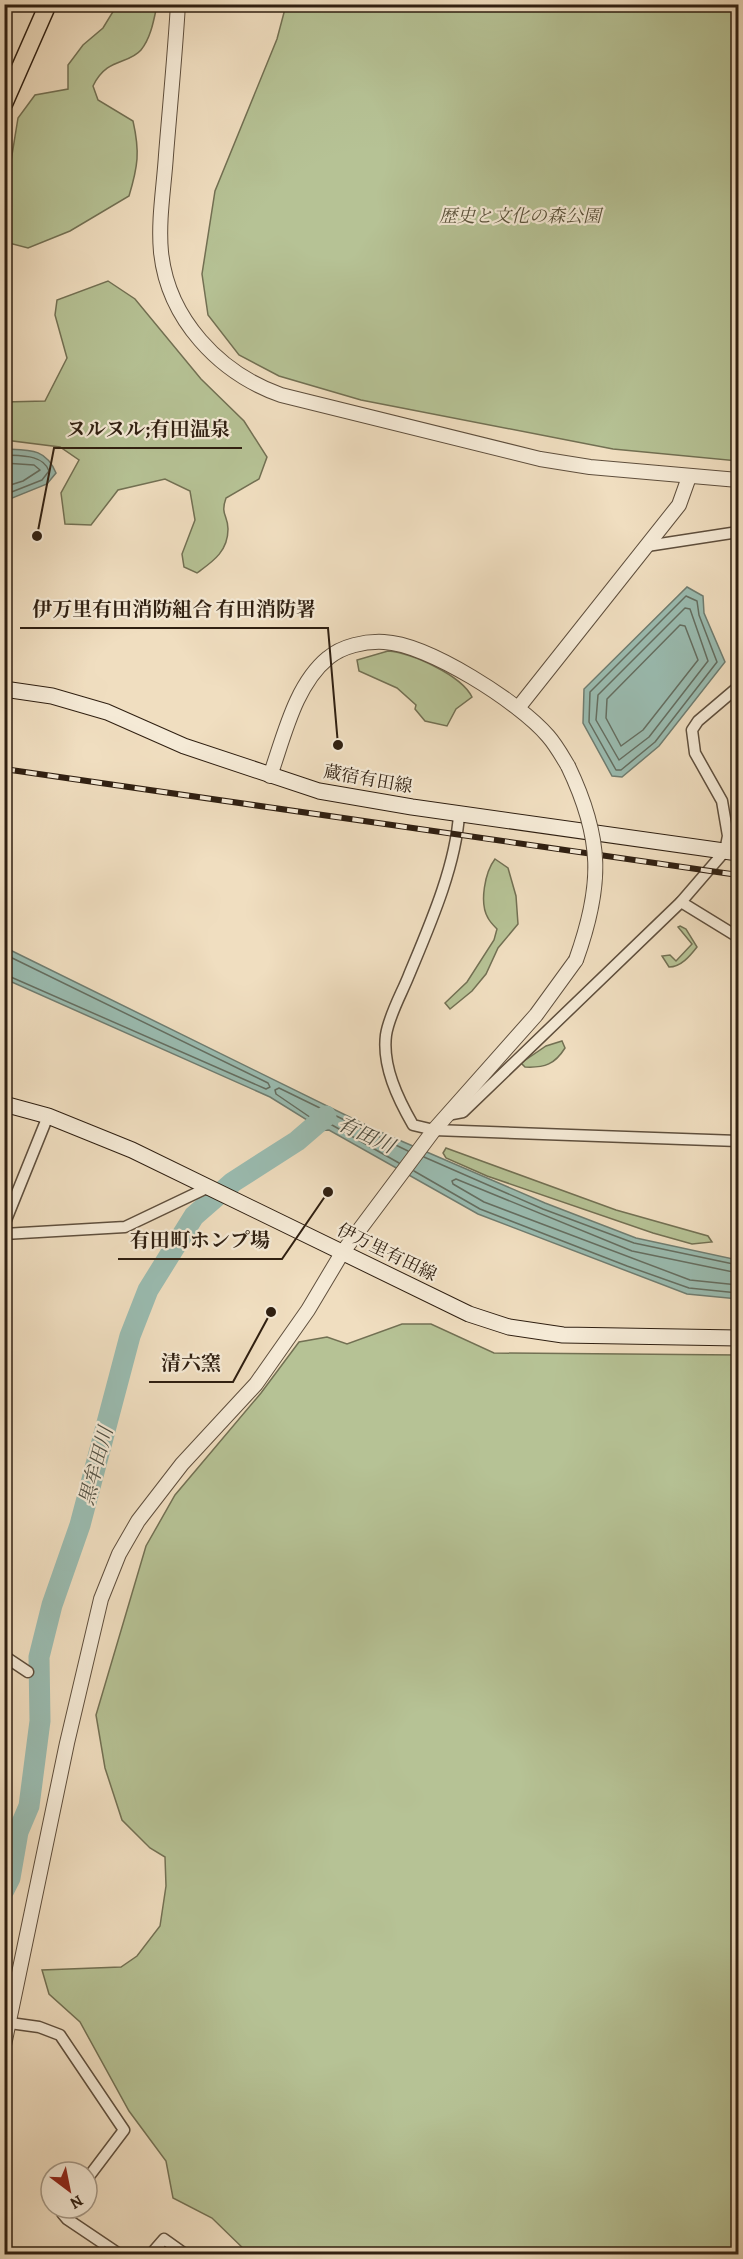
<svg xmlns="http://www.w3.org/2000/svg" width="743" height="2259" viewBox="0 0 743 2259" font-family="Alegreya,'Noto Serif JP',serif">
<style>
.green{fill:#b6c295;stroke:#727053;stroke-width:1.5}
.water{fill:#9abcb1;stroke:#6f7d71;stroke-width:1.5}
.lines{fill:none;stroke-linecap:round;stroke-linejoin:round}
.shore{stroke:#646e61;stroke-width:1.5}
.river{stroke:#9abcb1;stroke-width:21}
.minor-casing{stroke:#5f4f3d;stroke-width:13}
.tertiary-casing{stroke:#5f4f3d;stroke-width:16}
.secondary-casing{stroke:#2f1f11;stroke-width:17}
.trunk-casing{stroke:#2f1f11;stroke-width:19}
.minor{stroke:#f5ead6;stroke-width:10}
.tertiary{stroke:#f5ead6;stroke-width:14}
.secondary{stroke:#f5ead6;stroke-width:15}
.trunk{stroke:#f0dec0;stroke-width:16}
.rail-casing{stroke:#2f1f11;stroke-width:6}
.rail{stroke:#f5ead6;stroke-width:4;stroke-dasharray:11;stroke-linecap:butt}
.tertiary-bridge-casing{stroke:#5f4f3d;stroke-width:16;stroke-linecap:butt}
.tertiary-bridge{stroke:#f5ead6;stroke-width:14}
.labels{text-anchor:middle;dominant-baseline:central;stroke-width:4.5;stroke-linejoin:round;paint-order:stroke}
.park-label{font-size:18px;font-style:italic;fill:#585039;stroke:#f5ead6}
.street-label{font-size:18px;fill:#2f1f11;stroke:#f5ead6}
.water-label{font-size:20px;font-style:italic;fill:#4f4e41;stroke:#f5ead6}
.leader{fill:none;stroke:#2f1f11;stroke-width:2}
.callout-dot{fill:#2f1f11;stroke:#f5ead6;stroke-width:2}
.callout-label{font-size:20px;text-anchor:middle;font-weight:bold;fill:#2f1f11;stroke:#f5ead6;stroke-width:4.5;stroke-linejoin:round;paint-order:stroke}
</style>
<rect width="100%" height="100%" fill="#f0dec0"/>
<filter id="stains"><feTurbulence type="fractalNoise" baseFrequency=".00333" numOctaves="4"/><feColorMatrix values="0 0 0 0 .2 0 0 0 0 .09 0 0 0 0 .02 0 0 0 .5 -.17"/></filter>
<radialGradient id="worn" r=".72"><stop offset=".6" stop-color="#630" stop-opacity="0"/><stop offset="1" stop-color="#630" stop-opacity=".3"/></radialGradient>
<g class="green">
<path d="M 117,5 L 157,5 C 154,19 151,38 141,50 C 128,65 107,57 93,86 L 98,100 L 133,121 C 140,152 138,166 129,196 L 70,231 L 28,248 L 5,242 L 5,175 L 11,161 L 18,118 L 35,95 L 68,89 L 68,65 L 83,45 L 103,28 Z"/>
<polygon points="286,5 738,5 738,461 613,449 361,400 279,376 239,355 208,315 202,274 215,191 277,39"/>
<path d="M 108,281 L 135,299 L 201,379 L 244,421 L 267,457 L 259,479 L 226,498 C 220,515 228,515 228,529 C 228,552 212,562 197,573 L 184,567 L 182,554 L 195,520 L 190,491 L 165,479 L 118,490 L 91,525 L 65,524 L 61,493 L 79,460 L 60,447 L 5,440 L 5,402 L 45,401 L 67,358 L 55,315 L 57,300 Z"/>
<path d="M 388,651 C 412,653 461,675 472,697 L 456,709 L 447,726 L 425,721 L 415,709 L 416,705 L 397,688 L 359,671 L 357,660 Z"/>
<path d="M 495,859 L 508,868 L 516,896 L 518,924 L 498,948 L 486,974 L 472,991 L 450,1009 L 445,1003 L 467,982 L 494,940 L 497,929 C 494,926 490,922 488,918 C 479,903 485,872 495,859 Z"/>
<path d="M 680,926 L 686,929 L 697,947 C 690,956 681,967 669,967 L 662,956 L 670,955 L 676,961 L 692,944 L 678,927 Z"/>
<path d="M 562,1041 L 565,1048 C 555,1064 545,1068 525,1067 L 521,1063 L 546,1046 Z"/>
<polygon points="446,1148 616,1210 708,1236 712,1242 692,1244 653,1233 487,1176 446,1158 443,1153"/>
<polygon points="402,1324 431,1324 494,1353 738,1355 738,2254 249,2254 212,2218 173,2198 166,2161 129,2111 80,2022 49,1994 42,1970 121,1967 137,1956 160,1926 166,1886 165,1857 150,1848 122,1820 105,1768 96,1715 146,1546 175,1495 261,1393 299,1342 327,1337 347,1344"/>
</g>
<g class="water">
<path d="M 5,449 C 29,450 46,448 56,473 L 47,484 L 5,501 Z"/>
<polygon points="687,587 703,596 704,613 725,662 659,746 622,777 612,776 583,723 584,689"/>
<polygon points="4,947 378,1131 545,1203 636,1238 738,1260 738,1299 687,1294 478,1214 329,1130 317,1131 312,1123 270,1097 5,979"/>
</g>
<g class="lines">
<g class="shore">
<path d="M 4,455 C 20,456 43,454 49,471 L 42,480 L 4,495"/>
<polyline points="4,463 34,465 40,470 23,481 4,487"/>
<polygon points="686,596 697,601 699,615 717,662 655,742 621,770 616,770 589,722 590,692"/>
<polygon points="685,608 690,609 708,661 649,737 619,760 596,720 598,695"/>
<polygon points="680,625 685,626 698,660 643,730 621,746 606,718 607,699"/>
<polyline points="4,954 268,1083 270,1087 266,1089 4,974"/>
<polyline points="424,1157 543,1209 634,1243 738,1265"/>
<polyline points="399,1163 332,1125 320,1124 276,1094 275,1090 279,1088 408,1151"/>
<polyline points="414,1171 480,1209 627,1266 689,1288 738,1293"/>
<polyline points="738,1273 632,1251 456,1179 452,1181 453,1184 484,1202 690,1280 738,1285"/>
</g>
<polyline class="river" points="4,1890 10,1878 18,1832 29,1806 40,1721 39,1657 52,1605 80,1525 130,1336 148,1290 194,1216 233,1182 297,1141 326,1116"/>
<defs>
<g id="minor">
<polyline points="647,546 738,532"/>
<path d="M 459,814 C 456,866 429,927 409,975 C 402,993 389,1015 386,1035 C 382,1066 398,1099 413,1125 L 434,1130 L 738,1141"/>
<polyline points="681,902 738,937"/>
<polyline points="447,1115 463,1112 681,902 725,851 728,836 722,801 695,753 692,730 698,721 738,687"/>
<polyline points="4,1225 48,1116"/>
<polyline points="4,1234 125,1227 209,1187"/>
<polyline points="4,1656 28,1672"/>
<polyline points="10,2023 39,2027 60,2035 124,2130 87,2179"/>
<polyline points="66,2208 62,2213 67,2219 119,2254"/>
<polyline points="151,2254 164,2239 185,2254"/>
</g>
<g id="tertiary">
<path d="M 178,4 C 175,55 170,105 166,155 C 164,187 158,220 161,252 C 168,319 219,373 281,395 L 540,459 L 590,467 L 738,480"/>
<polyline points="518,708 679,505 689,477"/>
<path d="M 270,776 C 284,737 295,685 328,658 C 342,646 365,641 384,642 C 428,644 519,702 548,736 C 556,745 562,756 568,766"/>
<polyline points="4,2045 67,1743 101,1599 119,1554 138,1521 182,1464 256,1384 308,1310 342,1253 434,1130 536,1015 576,960"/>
</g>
<g id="secondary">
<polyline points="4,689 52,696 107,712 184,746 319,791 412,807 738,853"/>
<polyline points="4,1104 48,1116 132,1150 469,1314 509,1327 563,1335 738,1338"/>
</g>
<polyline id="trunk" points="4,104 48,4"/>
</defs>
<use href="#minor" class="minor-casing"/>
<use href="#tertiary" class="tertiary-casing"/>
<use href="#secondary" class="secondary-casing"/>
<use href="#trunk" class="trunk-casing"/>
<use href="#minor" class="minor"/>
<use href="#tertiary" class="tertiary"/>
<use href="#secondary" class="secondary"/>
<use href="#trunk" class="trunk"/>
<defs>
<polyline id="rail" points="4,769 738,875"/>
</defs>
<use href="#rail" class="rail-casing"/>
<use href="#rail" class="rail"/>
<defs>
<path id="tertiary-bridge" d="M 568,766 C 603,839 603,885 576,960"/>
</defs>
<use href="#tertiary-bridge" class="tertiary-bridge-casing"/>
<use href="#tertiary-bridge" class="tertiary-bridge"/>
</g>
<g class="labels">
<g class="park-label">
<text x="520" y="216">歴史と文化の森公園</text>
</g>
<g class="street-label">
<text transform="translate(368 779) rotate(10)">蔵宿有田線</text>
<text transform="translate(387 1252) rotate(26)">伊万里有田線</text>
</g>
<g class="water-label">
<text transform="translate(366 1135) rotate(25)">有田川</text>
<text transform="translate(96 1466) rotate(-75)">黒牟田川</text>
</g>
</g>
<path class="leader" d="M37 536L54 448H242M338 745L328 628H20M328 1192L282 1259H118M271 1312L233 1382H149"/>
<g class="callout-dot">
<circle cx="37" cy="536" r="6"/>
<circle cx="338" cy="745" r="6"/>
<circle cx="328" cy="1192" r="6"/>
<circle cx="271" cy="1312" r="6"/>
</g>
<g class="callout-label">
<text x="148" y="436">ヌルヌル;有田温泉</text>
<text x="174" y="616">伊万里有田消防組合 有田消防署</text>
<text x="200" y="1247">有田町ホンプ場</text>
<text x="191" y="1370">清六窯</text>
</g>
<rect width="743" height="2259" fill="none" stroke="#f0dec0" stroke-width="24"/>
<rect x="6" y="6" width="731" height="2247" fill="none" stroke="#2f1f11" stroke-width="3"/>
<rect x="12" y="12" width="719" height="2235" fill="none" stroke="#2f1f11" stroke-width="1.5"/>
<g transform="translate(69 2190) rotate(148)"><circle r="28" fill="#f5ead6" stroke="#a69987" stroke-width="1.5"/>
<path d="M0-4.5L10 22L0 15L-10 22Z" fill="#8f2418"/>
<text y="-9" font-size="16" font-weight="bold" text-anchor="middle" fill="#2f1f11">N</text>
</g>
<rect width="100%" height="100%" filter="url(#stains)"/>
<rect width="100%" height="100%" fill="url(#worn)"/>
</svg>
